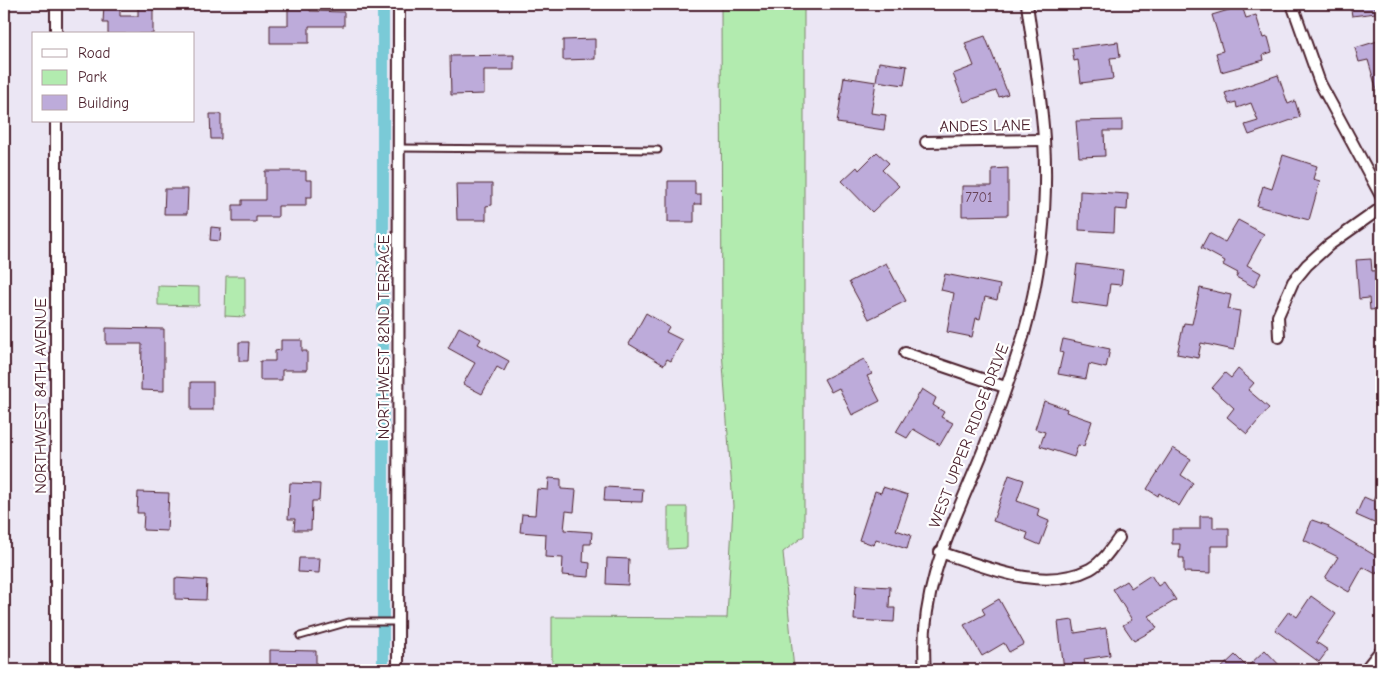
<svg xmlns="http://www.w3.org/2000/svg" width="1385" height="674" viewBox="0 0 1385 674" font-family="'Comic Neue',sans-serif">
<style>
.green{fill:#b2ebaf;stroke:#7e856d}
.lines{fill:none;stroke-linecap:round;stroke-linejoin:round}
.canal{stroke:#7acad7;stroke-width:12}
.building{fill:#bdabda;stroke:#4a1f2b}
.lane-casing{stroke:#4a1f2b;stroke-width:9}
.street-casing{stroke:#4a1f2b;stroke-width:14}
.lane{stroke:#fff;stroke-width:5}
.street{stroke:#fff;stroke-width:10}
.labels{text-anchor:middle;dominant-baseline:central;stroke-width:4.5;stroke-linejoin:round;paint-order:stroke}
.number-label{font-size:14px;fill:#674257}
.street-label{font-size:16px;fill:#4a1f2b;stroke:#fff}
</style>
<rect width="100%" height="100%" fill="#ebe6f4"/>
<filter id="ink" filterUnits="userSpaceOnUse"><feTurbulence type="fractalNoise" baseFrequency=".02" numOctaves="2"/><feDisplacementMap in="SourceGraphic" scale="10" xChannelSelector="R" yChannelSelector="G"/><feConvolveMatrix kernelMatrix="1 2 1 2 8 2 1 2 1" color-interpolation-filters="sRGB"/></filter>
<g filter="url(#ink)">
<g class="green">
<polygon points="721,4 804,4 804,536 783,552 794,670 552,670 552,617 727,618 733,506 722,350"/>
<polygon points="226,276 245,276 245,317 225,316"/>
<polygon points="158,286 199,287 199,306 158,305"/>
<polygon points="668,507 687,507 687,548 668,549"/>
</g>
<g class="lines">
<polyline class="canal" points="383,670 383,4"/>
</g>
<g class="building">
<polygon points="104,4 120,4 120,16 138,16 138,4 153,4 153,34 108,34 108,23 103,23"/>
<polygon points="288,4 303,4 303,6 310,6 310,11 344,12 344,26 309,26 309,43 270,43 270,25 288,25"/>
<polygon points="1350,4 1375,4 1376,13 1352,16"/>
<polygon points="1242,6 1246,18 1256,15 1263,38 1268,37 1272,52 1263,55 1264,60 1221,72 1216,53 1223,51 1212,15"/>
<polygon points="985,36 1008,94 999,97 996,91 964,102 953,74 974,66 965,43"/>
<polygon points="595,39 595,59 563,60 563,40"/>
<polygon points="1381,40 1381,98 1379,98 1368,60 1359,62 1355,48"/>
<polygon points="1118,42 1120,57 1110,58 1113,79 1081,83 1078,60 1074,61 1072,48"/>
<polygon points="514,55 514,70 484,70 484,94 451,95 450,56"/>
<polygon points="879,62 907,66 904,85 876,81"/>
<polygon points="1278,75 1288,104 1295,101 1300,117 1249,135 1245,125 1258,121 1251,103 1237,108 1236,102 1229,104 1225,93"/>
<polygon points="844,77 876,82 871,113 886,115 884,130 837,123"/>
<polygon points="210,114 221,114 221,139 211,139"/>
<polygon points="1122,120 1122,131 1104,131 1105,156 1079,157 1076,121"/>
<polygon points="877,152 889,163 882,170 899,186 872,212 842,181 857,167 859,170"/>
<polygon points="1283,155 1317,166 1313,179 1320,181 1309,220 1257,206 1263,186 1272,189"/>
<polygon points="1008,168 1008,215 962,216 962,186 992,186 992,169"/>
<polygon points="265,171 306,171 306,180 312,180 312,197 306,197 306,206 278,206 278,217 256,217 256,222 233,222 233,205 242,205 242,200 265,200"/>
<polygon points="668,181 695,181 695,194 701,194 701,204 694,204 694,222 668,222"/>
<polygon points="456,184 492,184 492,205 486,206 486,220 457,220"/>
<polygon points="165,189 188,189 187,214 164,214"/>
<polygon points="1080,191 1128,194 1127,210 1115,209 1114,232 1079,230"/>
<polygon points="1238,220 1264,234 1247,265 1261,273 1254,287 1236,277 1238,273 1223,265 1225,261 1201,248 1209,233 1225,242"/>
<polygon points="211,227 221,228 220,241 210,240"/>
<polygon points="1371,259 1372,271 1381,270 1381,309 1370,310 1369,298 1359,299 1356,260"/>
<polygon points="886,263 906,301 869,319 849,282"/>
<polygon points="1077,264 1123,270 1121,285 1110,284 1107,307 1072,302"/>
<polygon points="945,274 1000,285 997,300 985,297 980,319 976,318 972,337 947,332 954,293 941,290"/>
<polygon points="1200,288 1231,295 1228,309 1240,311 1234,350 1201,343 1198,358 1177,354 1184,323 1192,324"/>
<polygon points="646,313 669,327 666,332 682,340 671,361 667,359 664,365 629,344"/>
<polygon points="459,327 481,339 478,344 509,361 504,371 497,367 482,394 463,384 475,363 448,348"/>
<polygon points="106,328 164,329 164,391 141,390 142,344 106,344"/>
<polygon points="1063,339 1110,349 1106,368 1089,364 1086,379 1058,374 1063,353 1060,352"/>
<polygon points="281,340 302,340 302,351 307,351 307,370 282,370 282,380 260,380 260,361 275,361 275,351 281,350"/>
<polygon points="239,342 249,342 248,361 239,361"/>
<polygon points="864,359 872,374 867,376 880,401 852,415 839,388 831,392 824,379"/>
<polygon points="1238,369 1254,383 1248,390 1269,408 1247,434 1227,417 1234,408 1212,388 1225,373 1231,378"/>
<rect x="191" y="382" width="22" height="28"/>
<polygon points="922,389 936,398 933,405 944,412 941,417 953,423 940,445 913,429 907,438 896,432"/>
<polygon points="1044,401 1067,409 1066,412 1092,421 1084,446 1078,445 1074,457 1040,446 1045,432 1035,429"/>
<polygon points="1173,448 1191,459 1181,475 1193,483 1179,506 1159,493 1158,496 1147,489"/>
<polygon points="1009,475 1024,480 1017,501 1039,509 1037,516 1049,521 1040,545 1026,539 1028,533 993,521"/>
<polygon points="549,478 561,479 561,489 576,490 574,512 566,511 564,530 592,532 591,544 584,544 583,562 590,563 589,577 562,575 563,558 545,557 546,534 520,532 522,514 535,515 537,489 548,490"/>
<polygon points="290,483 320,484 319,501 312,501 311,530 294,530 295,519 288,519"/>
<polygon points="1381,484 1381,526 1356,515 1364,497 1373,501"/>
<polygon points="605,487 643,489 642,502 604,501"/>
<polygon points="883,487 908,495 896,530 911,535 907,549 876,539 874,545 859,540 875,491 881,493"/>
<polygon points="138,492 169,493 167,531 143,530 144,513 137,513"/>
<polygon points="1200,516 1213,516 1213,528 1229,528 1229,546 1211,546 1211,573 1184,572 1184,558 1179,558 1180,544 1172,544 1172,529 1200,529"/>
<polygon points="1312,520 1329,526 1328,528 1381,559 1381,565 1376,574 1363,567 1349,592 1325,578 1338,557 1304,540"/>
<polygon points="299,558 320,558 319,573 298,572"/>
<polygon points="607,558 629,559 628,585 606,584"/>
<polygon points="1151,575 1158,586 1164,582 1176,600 1149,616 1157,628 1134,641 1123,625 1132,620 1113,589 1126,581 1131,588"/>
<polygon points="175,578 207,580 206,600 175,599"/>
<polygon points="856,585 890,587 889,608 895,608 894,622 854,620"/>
<polygon points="1311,596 1336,614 1316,642 1328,650 1319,662 1275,630 1289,611 1297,617"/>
<polygon points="999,599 1024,644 1009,652 1004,643 982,656 964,625 985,614 982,609"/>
<polygon points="1073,620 1075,633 1106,628 1110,655 1084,659 1086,670 1064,670 1058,622"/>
<polygon points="270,650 316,651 316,668 312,668 312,670 270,670"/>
<polygon points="1265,650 1284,670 1219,670 1235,655 1247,667"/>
</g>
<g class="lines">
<defs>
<g id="lane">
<polyline points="399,148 658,150"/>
<polyline points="300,636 349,622 398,622"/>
</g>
<g id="street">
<polyline points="56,4 56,34"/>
<polyline points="1292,4 1320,83 1381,196"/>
<polyline points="56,121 56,670"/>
<polyline points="926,142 1044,140"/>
<polyline points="1279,337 1278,316 1293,282 1307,265 1329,245 1381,208"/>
<polyline points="905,353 1005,387"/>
<path d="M 940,552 C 986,567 1043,593 1090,569 C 1103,562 1111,549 1119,538"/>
<polyline points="398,670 399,4"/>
<path d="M 925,670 C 918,588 953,525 983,451 C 997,414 1011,375 1023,337 C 1041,275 1048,203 1044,139 C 1041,93 1033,49 1027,4"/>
<polyline points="1365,670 1381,650"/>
</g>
</defs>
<use href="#lane" class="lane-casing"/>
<use href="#street" class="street-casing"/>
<use href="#lane" class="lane"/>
<use href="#street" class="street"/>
</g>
</g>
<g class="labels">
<g class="number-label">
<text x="979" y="197">7701</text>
</g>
<g class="street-label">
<text transform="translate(985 126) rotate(-1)">ANDES LANE</text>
<text transform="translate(384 337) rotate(-90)">NORTHWEST 82ND TERRACE</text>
<text transform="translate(41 396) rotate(-90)">NORTHWEST 84TH AVENUE</text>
<text transform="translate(969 436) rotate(-69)">WEST UPPER RIDGE DRIVE</text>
</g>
</g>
<rect width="1385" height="674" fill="none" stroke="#fff" stroke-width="20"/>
<rect x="10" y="10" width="1365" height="654" fill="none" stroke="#4a1f2b" stroke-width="2" filter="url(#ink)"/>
<rect x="32" y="32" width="162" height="90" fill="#ffffff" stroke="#b7a5aa"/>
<rect x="42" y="49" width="25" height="8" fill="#ffffff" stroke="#b7a5aa"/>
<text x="78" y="58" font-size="15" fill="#4a1f2b">Road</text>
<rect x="42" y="70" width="25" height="15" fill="#b2ebaf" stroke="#b7a5aa"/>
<text x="78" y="82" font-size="15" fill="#4a1f2b">Park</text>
<rect x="42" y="95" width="25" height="15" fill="#bdabda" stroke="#b7a5aa"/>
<text x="78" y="108" font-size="15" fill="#4a1f2b">Building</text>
</svg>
